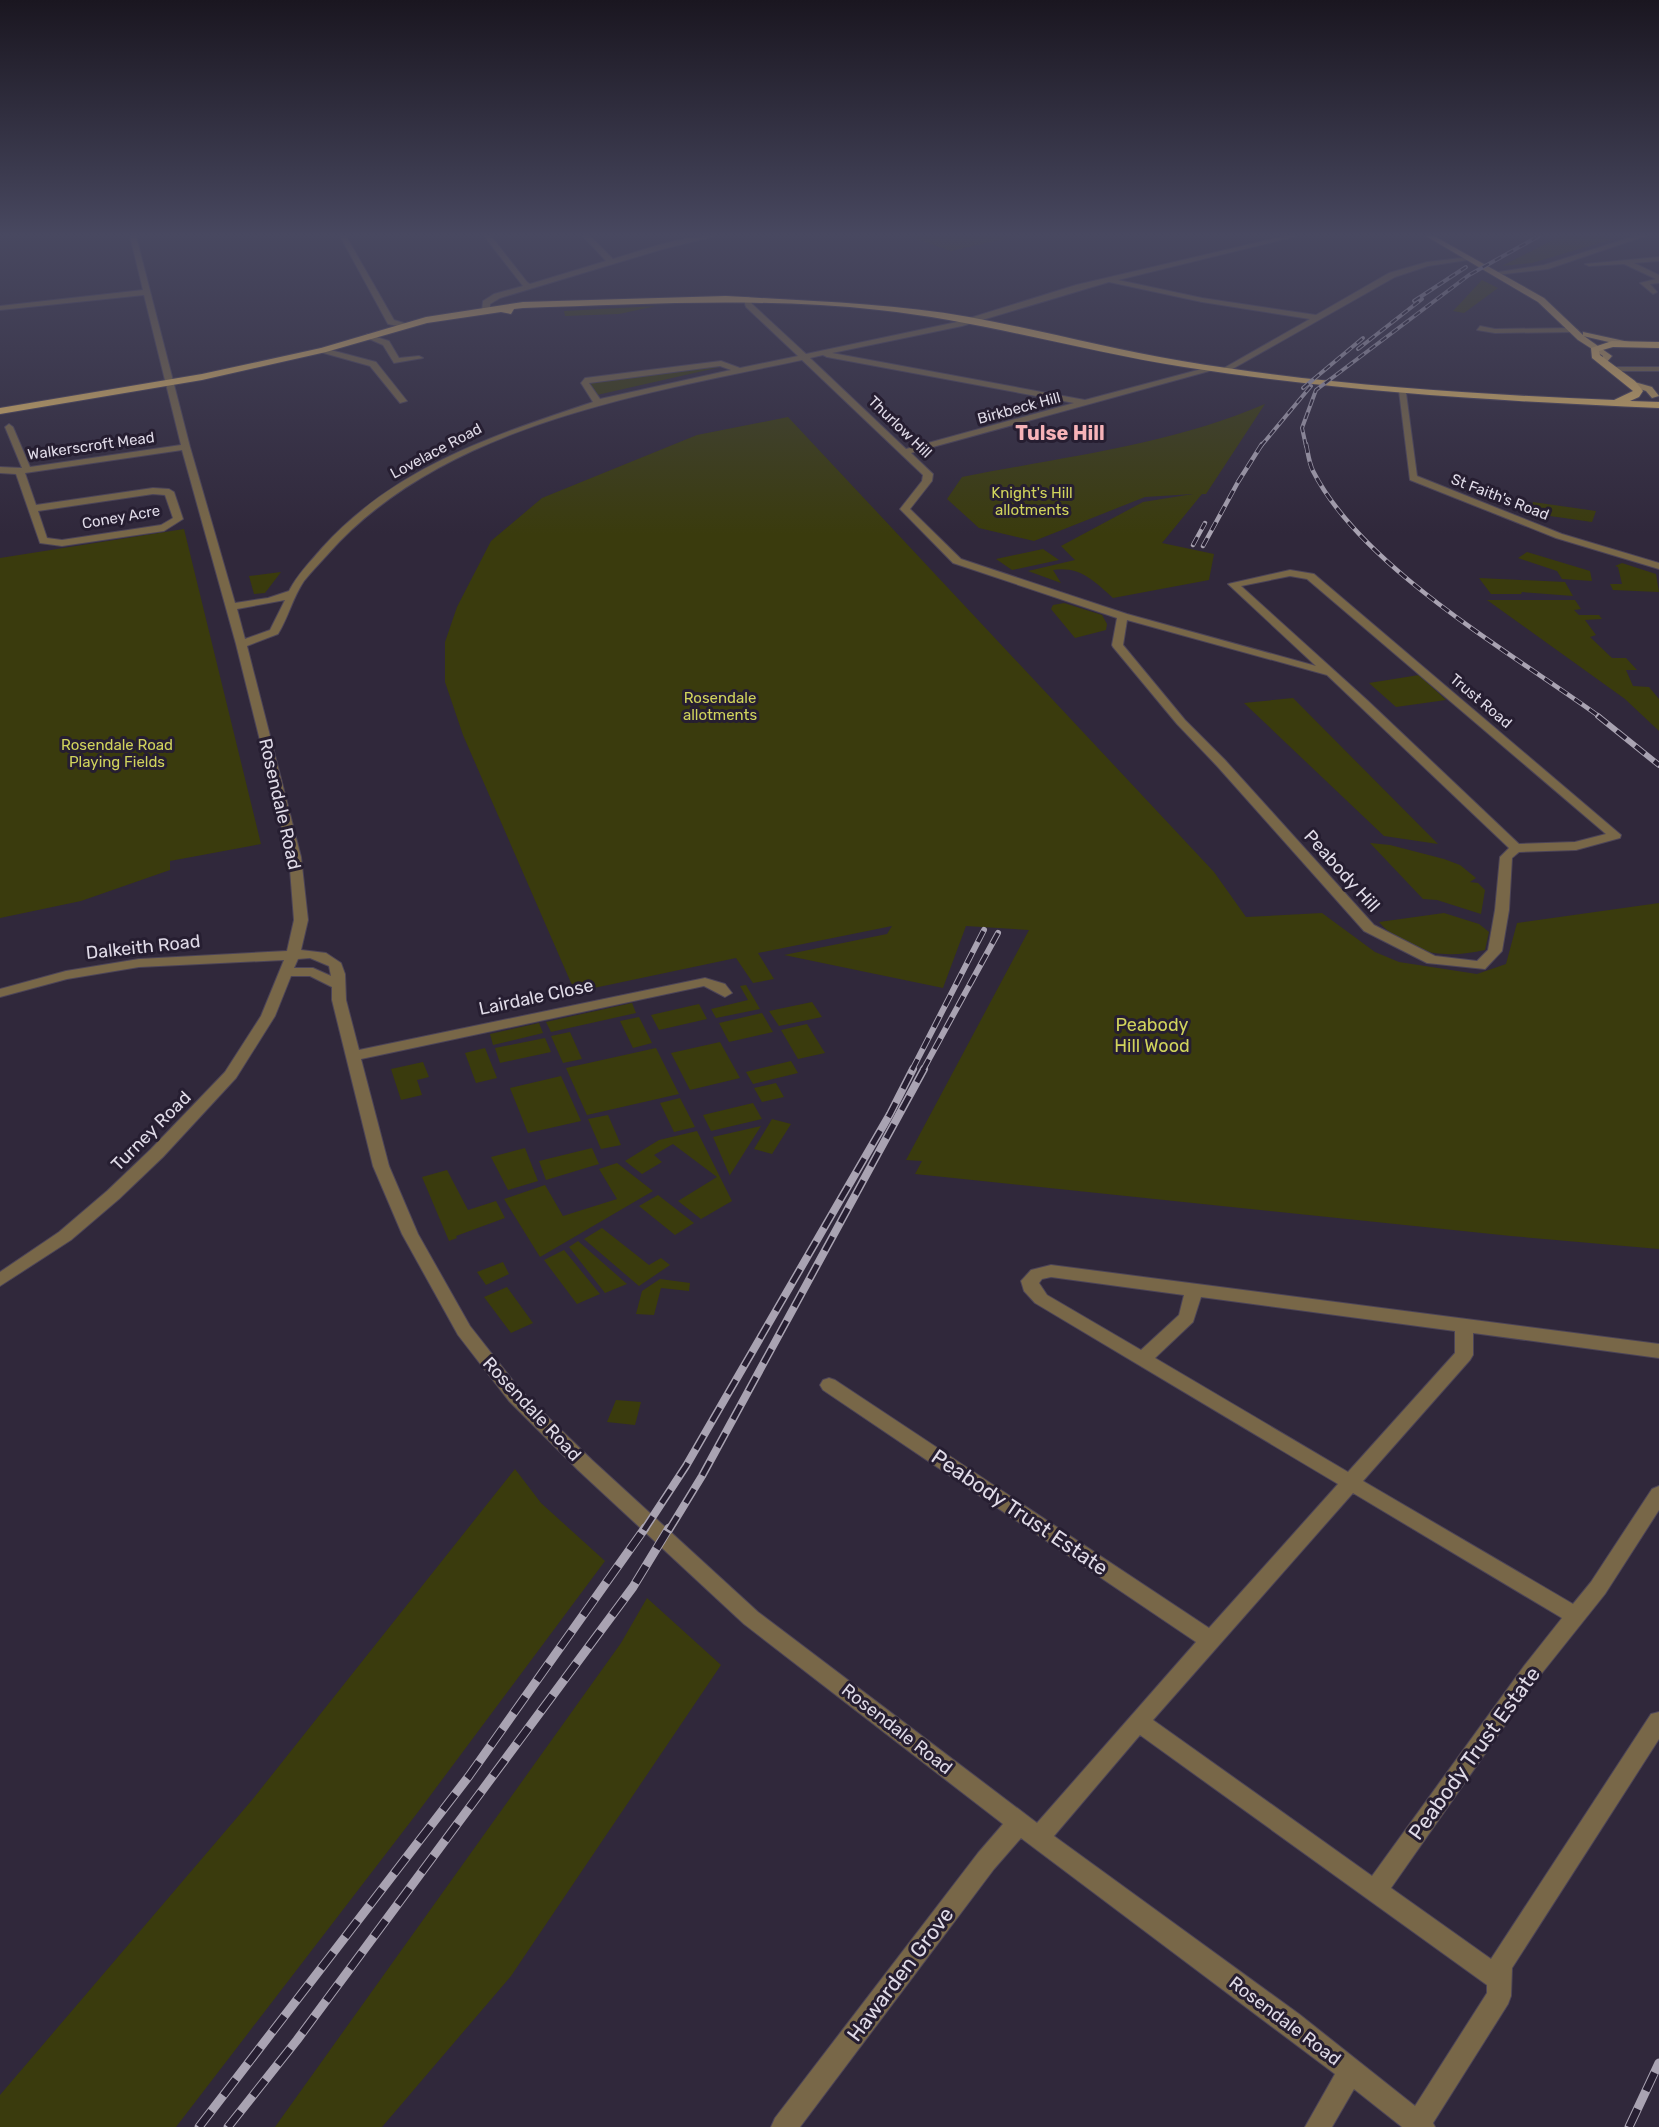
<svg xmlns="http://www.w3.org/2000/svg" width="1659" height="2127" viewBox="0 0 1659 2127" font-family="Rubik,sans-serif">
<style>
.green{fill:#3a3b0d}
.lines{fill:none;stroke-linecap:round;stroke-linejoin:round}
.minor-casing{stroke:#4c4457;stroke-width:2}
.major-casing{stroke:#4c4457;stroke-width:2}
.highway-casing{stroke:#4c4457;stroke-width:2}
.minor{fill:#786748;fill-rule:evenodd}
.major{fill:#c3a15e;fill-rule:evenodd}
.highway{fill:#e1b865;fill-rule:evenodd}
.rail-far4-casing{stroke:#a9a3b2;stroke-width:4}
.rail-far3-casing{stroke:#a9a3b2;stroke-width:4.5}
.rail-far2-casing{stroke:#a9a3b2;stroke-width:6}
.rail-far1-casing{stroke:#a9a3b2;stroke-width:8}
.rail-casing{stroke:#a9a3b2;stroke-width:9}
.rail-far4{stroke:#261e31;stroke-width:2;stroke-dasharray:7;stroke-linecap:butt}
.rail-far3{stroke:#261e31;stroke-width:3;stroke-dasharray:9;stroke-linecap:butt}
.rail-far2{stroke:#261e31;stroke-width:4;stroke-dasharray:12;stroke-linecap:butt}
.rail-far1{stroke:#261e31;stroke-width:5;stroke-dasharray:16;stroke-linecap:butt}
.rail{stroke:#261e31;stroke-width:7;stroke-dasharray:20;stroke-linecap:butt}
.labels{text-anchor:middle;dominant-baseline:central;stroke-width:6;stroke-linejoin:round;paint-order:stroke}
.far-street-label{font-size:15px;fill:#dfdae7;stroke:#261e31}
.far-park-label{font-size:15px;fill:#d0d35c;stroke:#261e31}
.street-label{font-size:18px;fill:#dfdae7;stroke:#261e31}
.park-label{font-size:18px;fill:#d0d35c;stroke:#261e31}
.far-district-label{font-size:20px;font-weight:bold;fill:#f7b3b8;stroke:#261e31}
.near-street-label{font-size:21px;fill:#dfdae7;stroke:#261e31}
</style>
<rect width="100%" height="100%" fill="#30283b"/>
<g class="green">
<polygon points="908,236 1017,236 951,251"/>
<polygon points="1561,236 1600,236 1613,239 1532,263 1502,266"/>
<polygon points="1482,280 1498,288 1464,313 1453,311"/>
<polygon points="656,306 619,314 565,316 564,311"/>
<polygon points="717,366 725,366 597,395 590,383"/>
<path d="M 1265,404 L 1206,494 L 1202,494 L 1162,543 L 1214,554 L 1209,580 L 1113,598 C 1094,581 1080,566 1053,570 L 1061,583 L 1028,571 L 1075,560 L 1061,546 L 1143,502 L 1193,494 L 1145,497 L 1034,541 L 979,528 L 947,499 L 962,477 C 1062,457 1170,445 1265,404 Z"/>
<polygon points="788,417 1214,872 1246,917 1322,913 1375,952 1399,962 1477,974 1506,964 1517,923 1659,903 1659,1249 1511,1236 915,1174 922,1161 906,1160 1029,930 966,926 943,988 784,955 887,934 892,926 758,953 774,979 753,983 736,958 575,992 463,735 445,682 445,642 457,607 491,541 542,498 697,435"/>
<polygon points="1533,502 1596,511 1592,522 1529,513"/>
<polygon points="184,529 261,844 170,861 170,870 81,901 0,918 0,558"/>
<polygon points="1043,549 1059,560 1012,570 996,559"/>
<polygon points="1527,552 1590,571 1592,581 1562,579 1557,571 1518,558"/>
<polygon points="1622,563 1656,574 1659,592 1613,590 1610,584 1622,584 1618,567 1615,566"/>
<polygon points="281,572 265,593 254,594 249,576"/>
<polygon points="1479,578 1565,582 1573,596 1522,592 1521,594 1491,594"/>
<polygon points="1487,600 1575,600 1581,609 1574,610 1579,615 1599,615 1602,619 1585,620 1596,635 1590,637 1612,658 1626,658 1637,670 1626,670 1633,686 1649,687 1659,699 1659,731 1625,699"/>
<polygon points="1064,603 1102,615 1107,624 1106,630 1075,638 1051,609 1053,605"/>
<polygon points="1419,675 1446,700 1396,707 1369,683"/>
<polygon points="1293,698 1438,844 1384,836 1244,703"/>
<polygon points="1370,843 1390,845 1444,859 1460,865 1476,878 1470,882 1478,883 1485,890 1481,914 1437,900 1423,899"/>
<path d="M 1444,913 L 1479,924 L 1489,932 L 1485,950 C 1445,959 1408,955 1379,922 Z"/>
<polygon points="746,985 760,1009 716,1018 711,1009 748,1000 740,986"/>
<polygon points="812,1002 822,1017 779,1026 769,1011"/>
<polygon points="632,1003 636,1013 551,1032 546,1022"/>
<polygon points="699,1004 707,1019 659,1030 651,1015"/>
<polygon points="762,1013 773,1032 729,1042 719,1023"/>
<polygon points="639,1017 652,1043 633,1048 620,1021"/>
<polygon points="539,1023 543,1033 493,1045 490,1034"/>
<polygon points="807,1024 825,1053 798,1059 781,1030"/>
<polygon points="570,1032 582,1059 563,1063 551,1036"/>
<polygon points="545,1038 551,1052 500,1063 495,1048"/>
<polygon points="720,1042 740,1078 690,1090 671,1053"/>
<polygon points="485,1048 497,1078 476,1083 465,1053"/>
<polygon points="656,1048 679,1094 587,1115 566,1068"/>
<polygon points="791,1061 798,1073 753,1084 746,1072"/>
<polygon points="423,1062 429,1077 417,1080 422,1095 401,1100 391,1069"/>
<polygon points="561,1076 581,1121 528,1133 510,1088"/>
<polygon points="776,1083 784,1097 762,1102 754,1088"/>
<polygon points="680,1098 695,1127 674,1132 660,1103"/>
<polygon points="753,1103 762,1119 711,1131 703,1115"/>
<polygon points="608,1115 621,1145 601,1149 588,1119"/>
<polygon points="772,1119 791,1124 772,1154 754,1149"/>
<polygon points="761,1126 730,1175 730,1176 713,1137"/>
<polygon points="697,1131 732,1201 701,1219 678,1201 717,1177 673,1144 654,1155 662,1162 642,1174 625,1161 659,1140"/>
<polygon points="525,1148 538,1181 508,1190 491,1157"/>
<polygon points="592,1148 599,1164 546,1180 539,1161"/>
<polygon points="617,1163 653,1191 540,1257 504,1199 545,1185 563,1216 617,1199 599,1169"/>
<polygon points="447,1170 468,1210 496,1201 505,1218 456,1236 457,1238 449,1241 422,1177"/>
<polygon points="658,1195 694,1223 675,1235 639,1206"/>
<polygon points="602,1228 649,1265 661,1258 670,1265 639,1286 584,1239"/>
<polygon points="578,1241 627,1284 605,1293 569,1247"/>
<polygon points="564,1250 600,1294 577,1304 544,1260"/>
<polygon points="503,1262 509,1274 486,1285 477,1272"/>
<polygon points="660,1279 690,1283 689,1291 661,1288 654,1315 636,1314 642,1291"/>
<polygon points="507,1287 533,1323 511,1333 484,1297"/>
<polygon points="616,1400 641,1402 635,1425 607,1422"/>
<polygon points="515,1469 541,1503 605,1561 418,1812 176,2127 0,2127 0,2095 252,1800"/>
<polygon points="647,1598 721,1665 511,1976 382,2127 275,2127 621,1643"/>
</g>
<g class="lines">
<defs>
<g id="minor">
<path d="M 130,236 L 136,236 L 190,447 L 235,603 L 268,598 L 289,591 C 297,575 310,562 322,548 C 395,467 492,436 593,402 L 581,383 L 585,378 L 721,361 L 740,368 L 798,356 L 746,307 L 743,297 L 749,297 L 752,304 L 806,354 L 957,322 L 1076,285 L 1285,236 L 1297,236 L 1118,280 L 1202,298 L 1316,315 L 1389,273 L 1427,262 L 1470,257 L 1474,259 L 1428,266 L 1395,277 L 1227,372 L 1223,370 L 1224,368 L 1310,319 L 1202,302 L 1109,282 L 962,326 L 832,353 L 1085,400 L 1213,366 L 1213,370 L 911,453 L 933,474 L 932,481 L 910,509 L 961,559 L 1127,614 L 1316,666 L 1228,584 L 1290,570 L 1314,574 L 1621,835 L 1620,838 L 1576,850 L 1519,852 L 1512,858 L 1509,910 L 1502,951 L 1485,969 L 1427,963 L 1364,931 L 1217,766 L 1177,724 L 1113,647 L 1112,645 L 1117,618 L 953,563 L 900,509 L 922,481 L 923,475 L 802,360 C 642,394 442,425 328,554 C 320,563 311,572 304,581 C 293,597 288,618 278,634 L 247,646 L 301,857 L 308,920 L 301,950 L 326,953 L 341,963 L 345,974 L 346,1000 L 359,1050 L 705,978 L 725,984 L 732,993 L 725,997 L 704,986 L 361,1059 L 389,1166 L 418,1234 L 470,1326 L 521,1391 L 592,1460 L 758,1612 L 1037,1823 L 1196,1642 L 823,1390 L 820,1385 L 823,1380 L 829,1378 L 835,1380 L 1209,1628 L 1338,1484 L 1035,1303 L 1024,1291 L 1021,1281 L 1031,1270 L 1051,1265 L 1659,1344 L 1659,1358 L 1473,1333 L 1473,1355 L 1470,1360 L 1363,1481 L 1573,1604 L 1591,1582 L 1652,1489 L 1659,1486 L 1659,1510 L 1605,1594 L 1538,1678 L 1391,1888 L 1491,1959 L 1651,1714 L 1659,1712 L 1659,1739 L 1512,1968 L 1511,1996 L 1508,2004 L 1433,2123 L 1435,2127 L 1402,2127 L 1354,2089 L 1332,2127 L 1305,2127 L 1335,2074 L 1021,1838 L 994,1869 L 800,2127 L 771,2127 L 775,2118 L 978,1853 L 1003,1824 L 744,1624 L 578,1470 L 509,1401 L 458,1335 L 402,1234 L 373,1166 L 332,1000 L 332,987 L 310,976 L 291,976 L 275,1016 L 236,1078 L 163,1157 L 119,1199 L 71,1240 L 0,1286 L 0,1272 L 59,1232 L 107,1191 L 151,1149 L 225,1072 L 261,1016 L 284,960 L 139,967 L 67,979 L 0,997 L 0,989 L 66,971 L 139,959 L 287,951 L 294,920 L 289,857 L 236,644 L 182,450 L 25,473 L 36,505 L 153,488 L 169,489 L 174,492 L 183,519 L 164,531 L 62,546 L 40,543 L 16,474 L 0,473 L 0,467 L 22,468 L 5,427 L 9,424 L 13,427 L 30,467 L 181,445 L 144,295 L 0,310 L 0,306 L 143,290 ZM 823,355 L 827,357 L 1074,403 L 906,449 L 810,358 ZM 720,366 L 731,370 L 600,399 L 589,383 ZM 153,494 L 165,495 L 173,518 L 161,525 L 62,540 L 47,538 L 38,511 ZM 1290,576 L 1307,579 L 1606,834 L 1575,842 L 1519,844 L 1367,700 L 1241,586 ZM 285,600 L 270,630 L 245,639 L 237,609 ZM 1127,620 L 1327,675 L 1509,848 L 1500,857 L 1495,910 L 1488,950 L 1477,961 L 1435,956 L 1374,925 L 1225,760 L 1185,720 L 1123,645 ZM 310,958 L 329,966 L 331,976 L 313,968 L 294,968 L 298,959 ZM 1051,1277 L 1184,1295 L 1179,1315 L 1141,1350 L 1047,1295 L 1039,1283 L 1042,1279 ZM 1201,1297 L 1455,1331 L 1455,1353 L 1348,1472 L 1155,1358 L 1193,1322 ZM 1353,1493 L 1562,1618 L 1524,1666 L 1372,1876 L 1153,1720 ZM 1140,1735 L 1487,1985 L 1487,1993 L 1415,2106 L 1299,2014 L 1054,1836 Z"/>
<polygon points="340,236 346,236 394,320 407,324 407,328 388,324"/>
<path d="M 484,236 L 491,236 L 527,282 L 530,284 L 606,261 L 583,236 L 590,236 L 613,259 C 646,249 681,236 715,236 L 663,249 L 500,298 L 490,304 L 490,311 L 486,313 L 482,311 L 483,301 L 494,294 L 523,286 Z"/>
<polygon points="1635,236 1645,236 1548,269 1496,275 1492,273 1544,265"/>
<polygon points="1659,257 1659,261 1634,263 1659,275 1659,283 1650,284 1657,292 1653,294 1640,283 1656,279 1624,264 1589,266 1585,264"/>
<polygon points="1480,326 1495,329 1574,328 1578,330 1574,332 1495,333 1477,330"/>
<polygon points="367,334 389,341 399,358 419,356 423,358 394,363 383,345 367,338"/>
<polygon points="323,348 376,362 407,401 400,403 370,366 320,352 320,348"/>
<rect x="1609" y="367" width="50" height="4"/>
<polygon points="1399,391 1406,393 1417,476 1562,534 1659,563 1659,569 1556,538 1410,480"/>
</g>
<g id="major">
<polygon points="1426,236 1434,236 1544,298 1584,336 1612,356 1606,363 1600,363 1603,356 1578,340 1538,302"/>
<polygon points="1583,332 1629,342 1630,344 1626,346 1583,336"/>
<polygon points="1631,381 1652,387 1659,396 1652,398 1646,391 1628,385 1628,381"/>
</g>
<path id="highway" d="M 726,296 C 807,301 889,303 969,317 C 1041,330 1110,349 1182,361 C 1325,385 1469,394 1614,400 L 1633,391 L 1592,358 L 1591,348 L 1612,341 L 1659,342 L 1659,348 L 1613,347 L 1599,351 L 1600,355 L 1635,381 L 1643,391 L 1639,397 L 1630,401 L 1659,402 L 1659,408 C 1498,401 1343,392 1184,367 C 1082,351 982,321 879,310 C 761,297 642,304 523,308 L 514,309 L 511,314 L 501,312 L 427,323 L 326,352 L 202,380 L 0,414 L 0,408 L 202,374 L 321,348 L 426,317 L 523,302 Z"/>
</defs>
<use href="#minor" class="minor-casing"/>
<use href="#major" class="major-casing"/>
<use href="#highway" class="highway-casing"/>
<use href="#minor" class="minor"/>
<use href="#major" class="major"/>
<use href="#highway" class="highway"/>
<defs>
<g id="rail-far4">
<polyline points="1414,301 1466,267"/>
<polyline points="1358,349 1422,299"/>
<polyline points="1303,388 1363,338"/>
<polyline points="1261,446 1311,386"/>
<polyline points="1306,446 1302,428 1316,390 1469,275 1539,236"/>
</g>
<g id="rail-far3">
<path d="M 1306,444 C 1308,453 1309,463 1313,471 C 1362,568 1512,653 1600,717"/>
<polyline points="1193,545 1205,523"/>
<polyline points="1203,546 1238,482 1262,444"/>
</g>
<g id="rail-far2">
<polyline points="1598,716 1659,765"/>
<polyline points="912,1070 984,930"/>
<polyline points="923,1070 998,933"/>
</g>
<g id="rail-far1">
<polyline points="644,1530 686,1466 890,1114 913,1069"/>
<polyline points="669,1530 702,1476 924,1069"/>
</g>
<g id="rail">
<polyline points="199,2127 469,1776 645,1528"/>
<polyline points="228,2127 297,2040 633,1587 669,1528"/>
<polyline points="1629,2127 1659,2063"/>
</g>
</defs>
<use href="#rail-far4" class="rail-far4-casing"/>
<use href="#rail-far3" class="rail-far3-casing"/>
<use href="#rail-far2" class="rail-far2-casing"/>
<use href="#rail-far1" class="rail-far1-casing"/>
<use href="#rail" class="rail-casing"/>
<use href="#rail-far4" class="rail-far4"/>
<use href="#rail-far3" class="rail-far3"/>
<use href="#rail-far2" class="rail-far2"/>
<use href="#rail-far1" class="rail-far1"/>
<use href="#rail" class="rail"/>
</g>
<linearGradient id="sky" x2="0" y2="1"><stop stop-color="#1a1620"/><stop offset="0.44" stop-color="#484860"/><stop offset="1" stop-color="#484860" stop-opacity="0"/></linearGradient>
<rect width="1659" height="534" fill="url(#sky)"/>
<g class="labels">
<g class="far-street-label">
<text transform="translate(1019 408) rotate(-15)">Birkbeck Hill</text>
<text transform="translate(900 427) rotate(44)">Thurlow Hill</text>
<text transform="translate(91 446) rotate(-8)">Walkerscroft Mead</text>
<text transform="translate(436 451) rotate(-28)">Lovelace Road</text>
<text transform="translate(1500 497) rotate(21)">St Faith's Road</text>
<text transform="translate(121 517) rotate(-10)">Coney Acre</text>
<text transform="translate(1481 701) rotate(40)">Trust Road</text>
</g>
<g class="far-park-label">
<text x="1032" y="493">Knight's Hill<tspan x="1032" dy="17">allotments</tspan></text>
<text x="720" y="698">Rosendale<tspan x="720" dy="17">allotments</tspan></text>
<text x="117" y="745">Rosendale Road<tspan x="117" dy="17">Playing Fields</tspan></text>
</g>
<g class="street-label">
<text transform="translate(280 804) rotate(77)">Rosendale Road</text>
<text transform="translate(1342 871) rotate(48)">Peabody Hill</text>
<text transform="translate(143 947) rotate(-6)">Dalkeith Road</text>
<text transform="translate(536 997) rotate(-12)">Lairdale Close</text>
<text transform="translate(151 1131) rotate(-45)">Turney Road</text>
<text transform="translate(532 1409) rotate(47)">Rosendale Road</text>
<text transform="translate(897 1729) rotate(38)">Rosendale Road</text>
<text transform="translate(1285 2021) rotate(37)">Rosendale Road</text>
</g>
<g class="park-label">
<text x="1152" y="1025">Peabody<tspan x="1152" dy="21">Hill Wood</tspan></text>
</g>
<g class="far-district-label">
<text x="1060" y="433">Tulse Hill</text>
</g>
<g class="near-street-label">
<text transform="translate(1020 1512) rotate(34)">Peabody Trust Estate</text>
<text transform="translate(1474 1753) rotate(-54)">Peabody Trust Estate</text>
<text transform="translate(900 1974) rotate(-53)">Hawarden Grove</text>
</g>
</g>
</svg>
